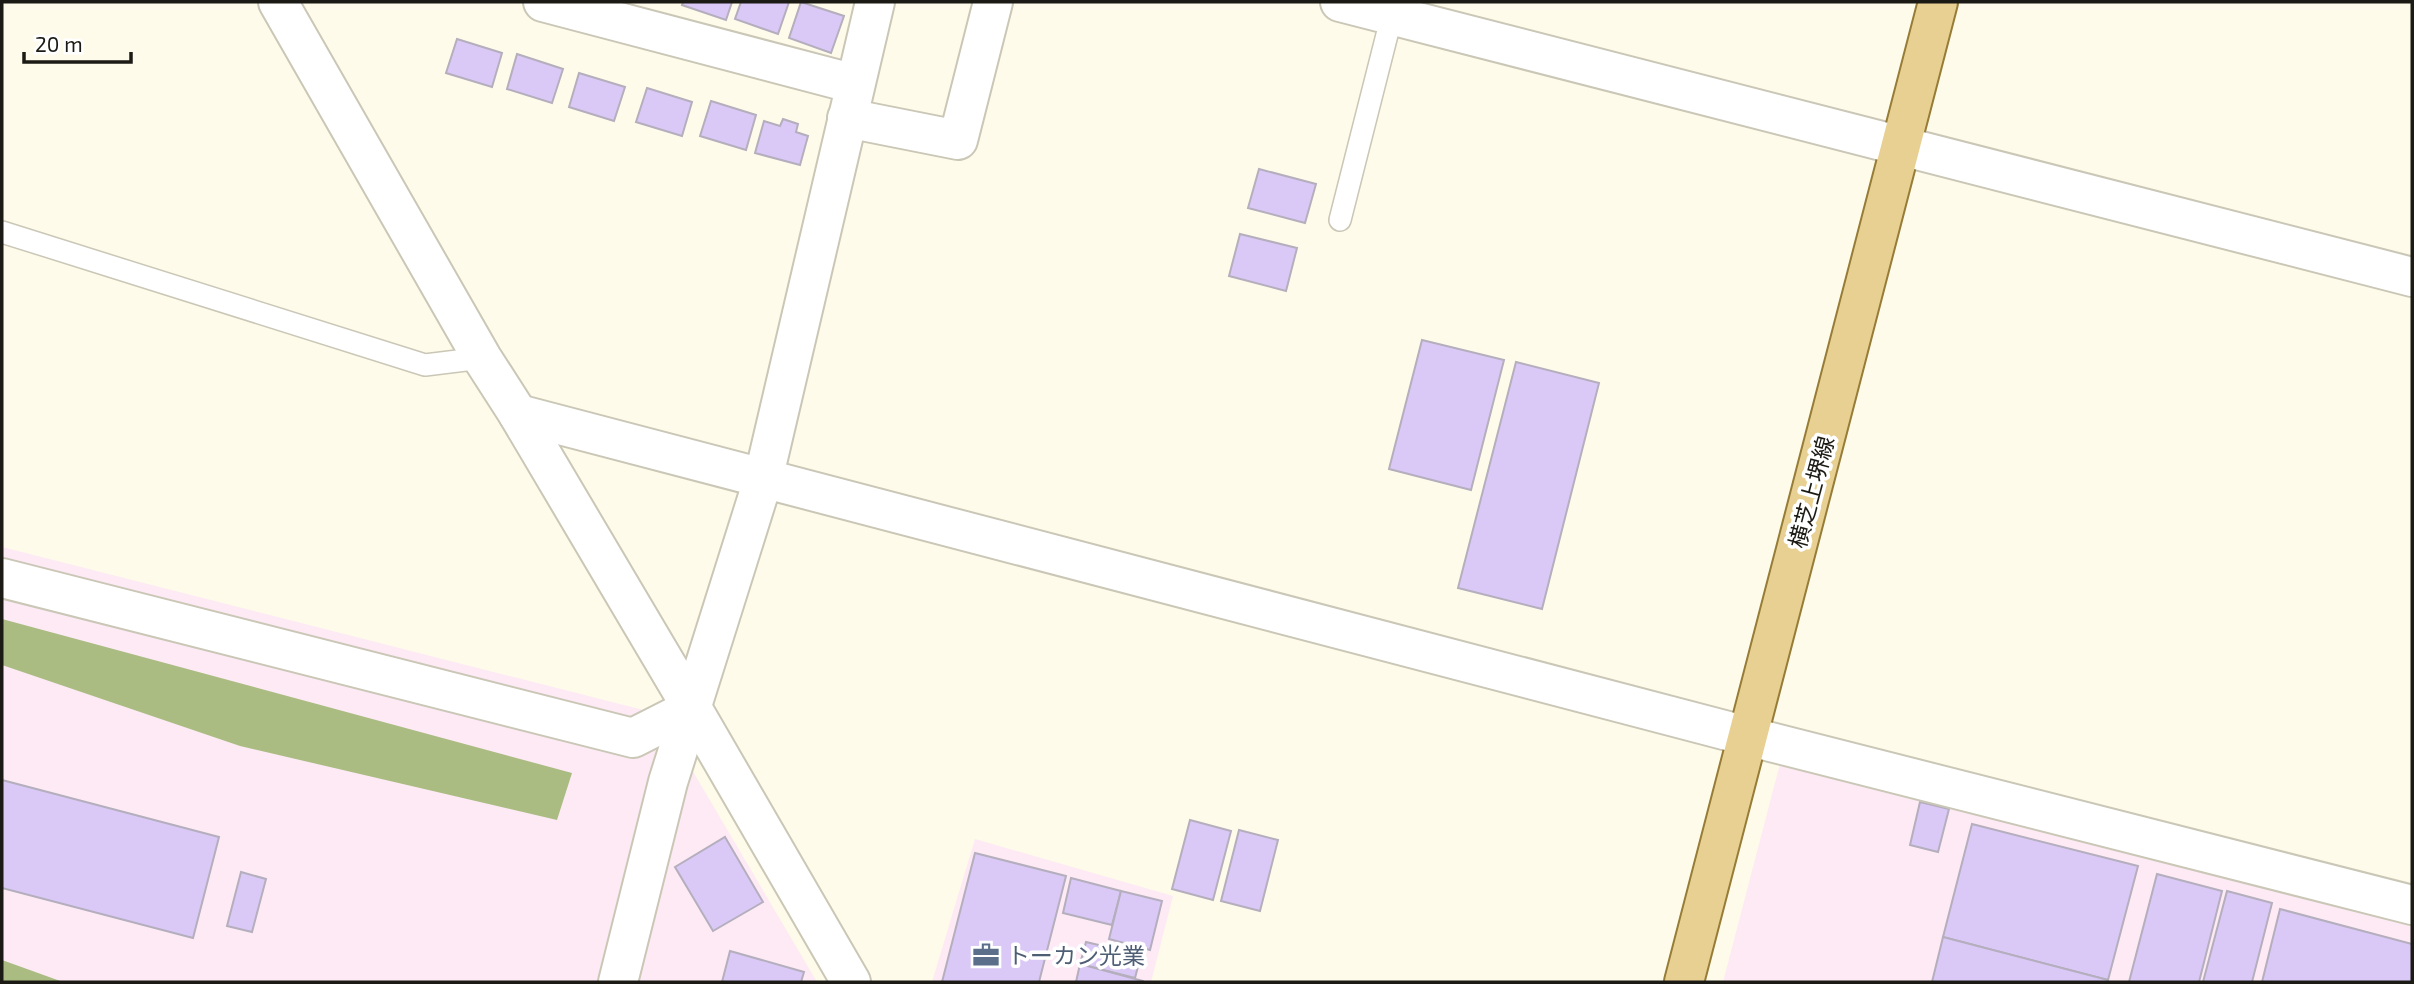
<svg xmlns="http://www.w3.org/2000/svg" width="2414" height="984" viewBox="0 0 2414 984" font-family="'Exo 2','Noto Sans JP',sans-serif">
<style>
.industrial{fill:#fdeaf5}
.forest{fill:#aabc82}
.building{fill:#dac9f7;stroke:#b4aebd;stroke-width:2}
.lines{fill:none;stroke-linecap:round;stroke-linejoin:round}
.service-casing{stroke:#cac7b7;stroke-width:24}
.minor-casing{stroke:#cac7b7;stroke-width:42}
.tertiary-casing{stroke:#cac7b7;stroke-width:42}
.primary-casing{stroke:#967c36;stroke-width:42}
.service{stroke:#fff;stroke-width:21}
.minor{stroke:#fff;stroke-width:38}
.tertiary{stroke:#fff;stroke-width:38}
.primary{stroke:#e8d092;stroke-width:38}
.labels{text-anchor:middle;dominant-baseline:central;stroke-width:7;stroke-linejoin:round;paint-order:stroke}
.street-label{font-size:23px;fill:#1b1a14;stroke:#fff}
.service-label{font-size:23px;fill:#4e5e75;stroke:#fff;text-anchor:start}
</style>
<rect width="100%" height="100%" fill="#fefbea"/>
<g class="industrial">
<polygon points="2,547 659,714 817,982 2,982"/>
<polygon points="1781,760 2412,923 2412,982 1723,982"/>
<polygon points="975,839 1173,896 1151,982 932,982"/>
</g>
<g class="forest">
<polygon points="2,619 572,773 557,820 240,746 2,665"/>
<polygon points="2,960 63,982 2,982"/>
</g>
<g class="building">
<polygon points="683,2 732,2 726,20 682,5"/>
<polygon points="741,2 789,2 778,34 735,19"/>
<polygon points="801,2 844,16 831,53 789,38"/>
<polygon points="457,39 502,53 492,87 446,73"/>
<polygon points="517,54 563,69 552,103 507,89"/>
<polygon points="579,73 625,87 614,121 569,107"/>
<polygon points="647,88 692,102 682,136 636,122"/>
<polygon points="711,101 756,115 746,150 700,136"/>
<polygon points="783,119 798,124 796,132 808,136 800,165 755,153 764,121 780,126"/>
<polygon points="1259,169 1316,184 1305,223 1248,208"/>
<polygon points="1240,234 1297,248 1286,291 1229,276"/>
<polygon points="1422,340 1504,360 1471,490 1389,469"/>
<polygon points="1516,362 1599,383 1542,609 1458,588"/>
<polygon points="2,780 219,837 193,938 2,888"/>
<polygon points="1920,802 1949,809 1938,852 1910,845"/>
<polygon points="1190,820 1231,831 1213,900 1172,889"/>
<polygon points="1972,824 2138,866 2108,980 1943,937"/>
<polygon points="1239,830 1278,840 1260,911 1221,901"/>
<polygon points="725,837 763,902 713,931 675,867"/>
<polygon points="975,853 1066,876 1039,982 942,982"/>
<polygon points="241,872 266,879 252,932 227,926"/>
<polygon points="2157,874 2222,891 2199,982 2129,982"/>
<polygon points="1071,878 1121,891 1112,925 1063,913"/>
<polygon points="1121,891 1162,901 1150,950 1109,939"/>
<polygon points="2227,891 2272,903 2252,982 2203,982"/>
<polygon points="2280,909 2412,944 2412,982 2262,982"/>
<polygon points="1943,937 2108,980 2108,982 1932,982"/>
<polygon points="1086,942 1141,955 1135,978 1080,964"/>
<polygon points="730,951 804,972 801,982 722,982"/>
<polygon points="1080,964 1143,981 1143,982 1076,982"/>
</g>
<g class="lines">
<defs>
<g id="service">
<polyline points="1340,220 1392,15"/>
<polyline points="2,232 425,365 482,358"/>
</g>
<g id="minor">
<polyline points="543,2 855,84"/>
<polyline points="1340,2 2412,277"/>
<polyline points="847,118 958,140 993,2"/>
<polyline points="518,414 1747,736 2412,905"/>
<polyline points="618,982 668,782 763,480 875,2"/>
</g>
<g id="tertiary">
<polyline points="278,2 482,358 518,414 692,708 851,982"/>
<polyline points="2,578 633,738 692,708"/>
</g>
<polyline id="primary" points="1684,982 1938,2"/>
</defs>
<use href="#service" class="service-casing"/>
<use href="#minor" class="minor-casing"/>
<use href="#tertiary" class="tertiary-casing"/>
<use href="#primary" class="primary-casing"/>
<use href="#service" class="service"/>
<use href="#minor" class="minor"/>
<use href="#tertiary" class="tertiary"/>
<use href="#primary" class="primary"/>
</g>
<defs>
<symbol id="office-bare" viewBox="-9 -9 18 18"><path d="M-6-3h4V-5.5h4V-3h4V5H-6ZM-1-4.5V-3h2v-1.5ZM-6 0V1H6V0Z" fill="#5c6f8a" stroke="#fff" stroke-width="2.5" paint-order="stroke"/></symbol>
</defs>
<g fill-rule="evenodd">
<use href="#office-bare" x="967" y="936" width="38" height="38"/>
</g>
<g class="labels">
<g class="street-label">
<text transform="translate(1811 492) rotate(-75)">横芝上堺線</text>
</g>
<g class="service-label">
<text x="1007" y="955">トーカン光業</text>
</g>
</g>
<rect width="2414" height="984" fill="none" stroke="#1b1a14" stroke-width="7"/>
<path d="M24 52v10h107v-10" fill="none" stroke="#1b1a14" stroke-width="3.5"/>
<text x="35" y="52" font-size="21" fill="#1b1a14" stroke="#ffffff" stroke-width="5" paint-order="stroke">20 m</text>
</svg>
